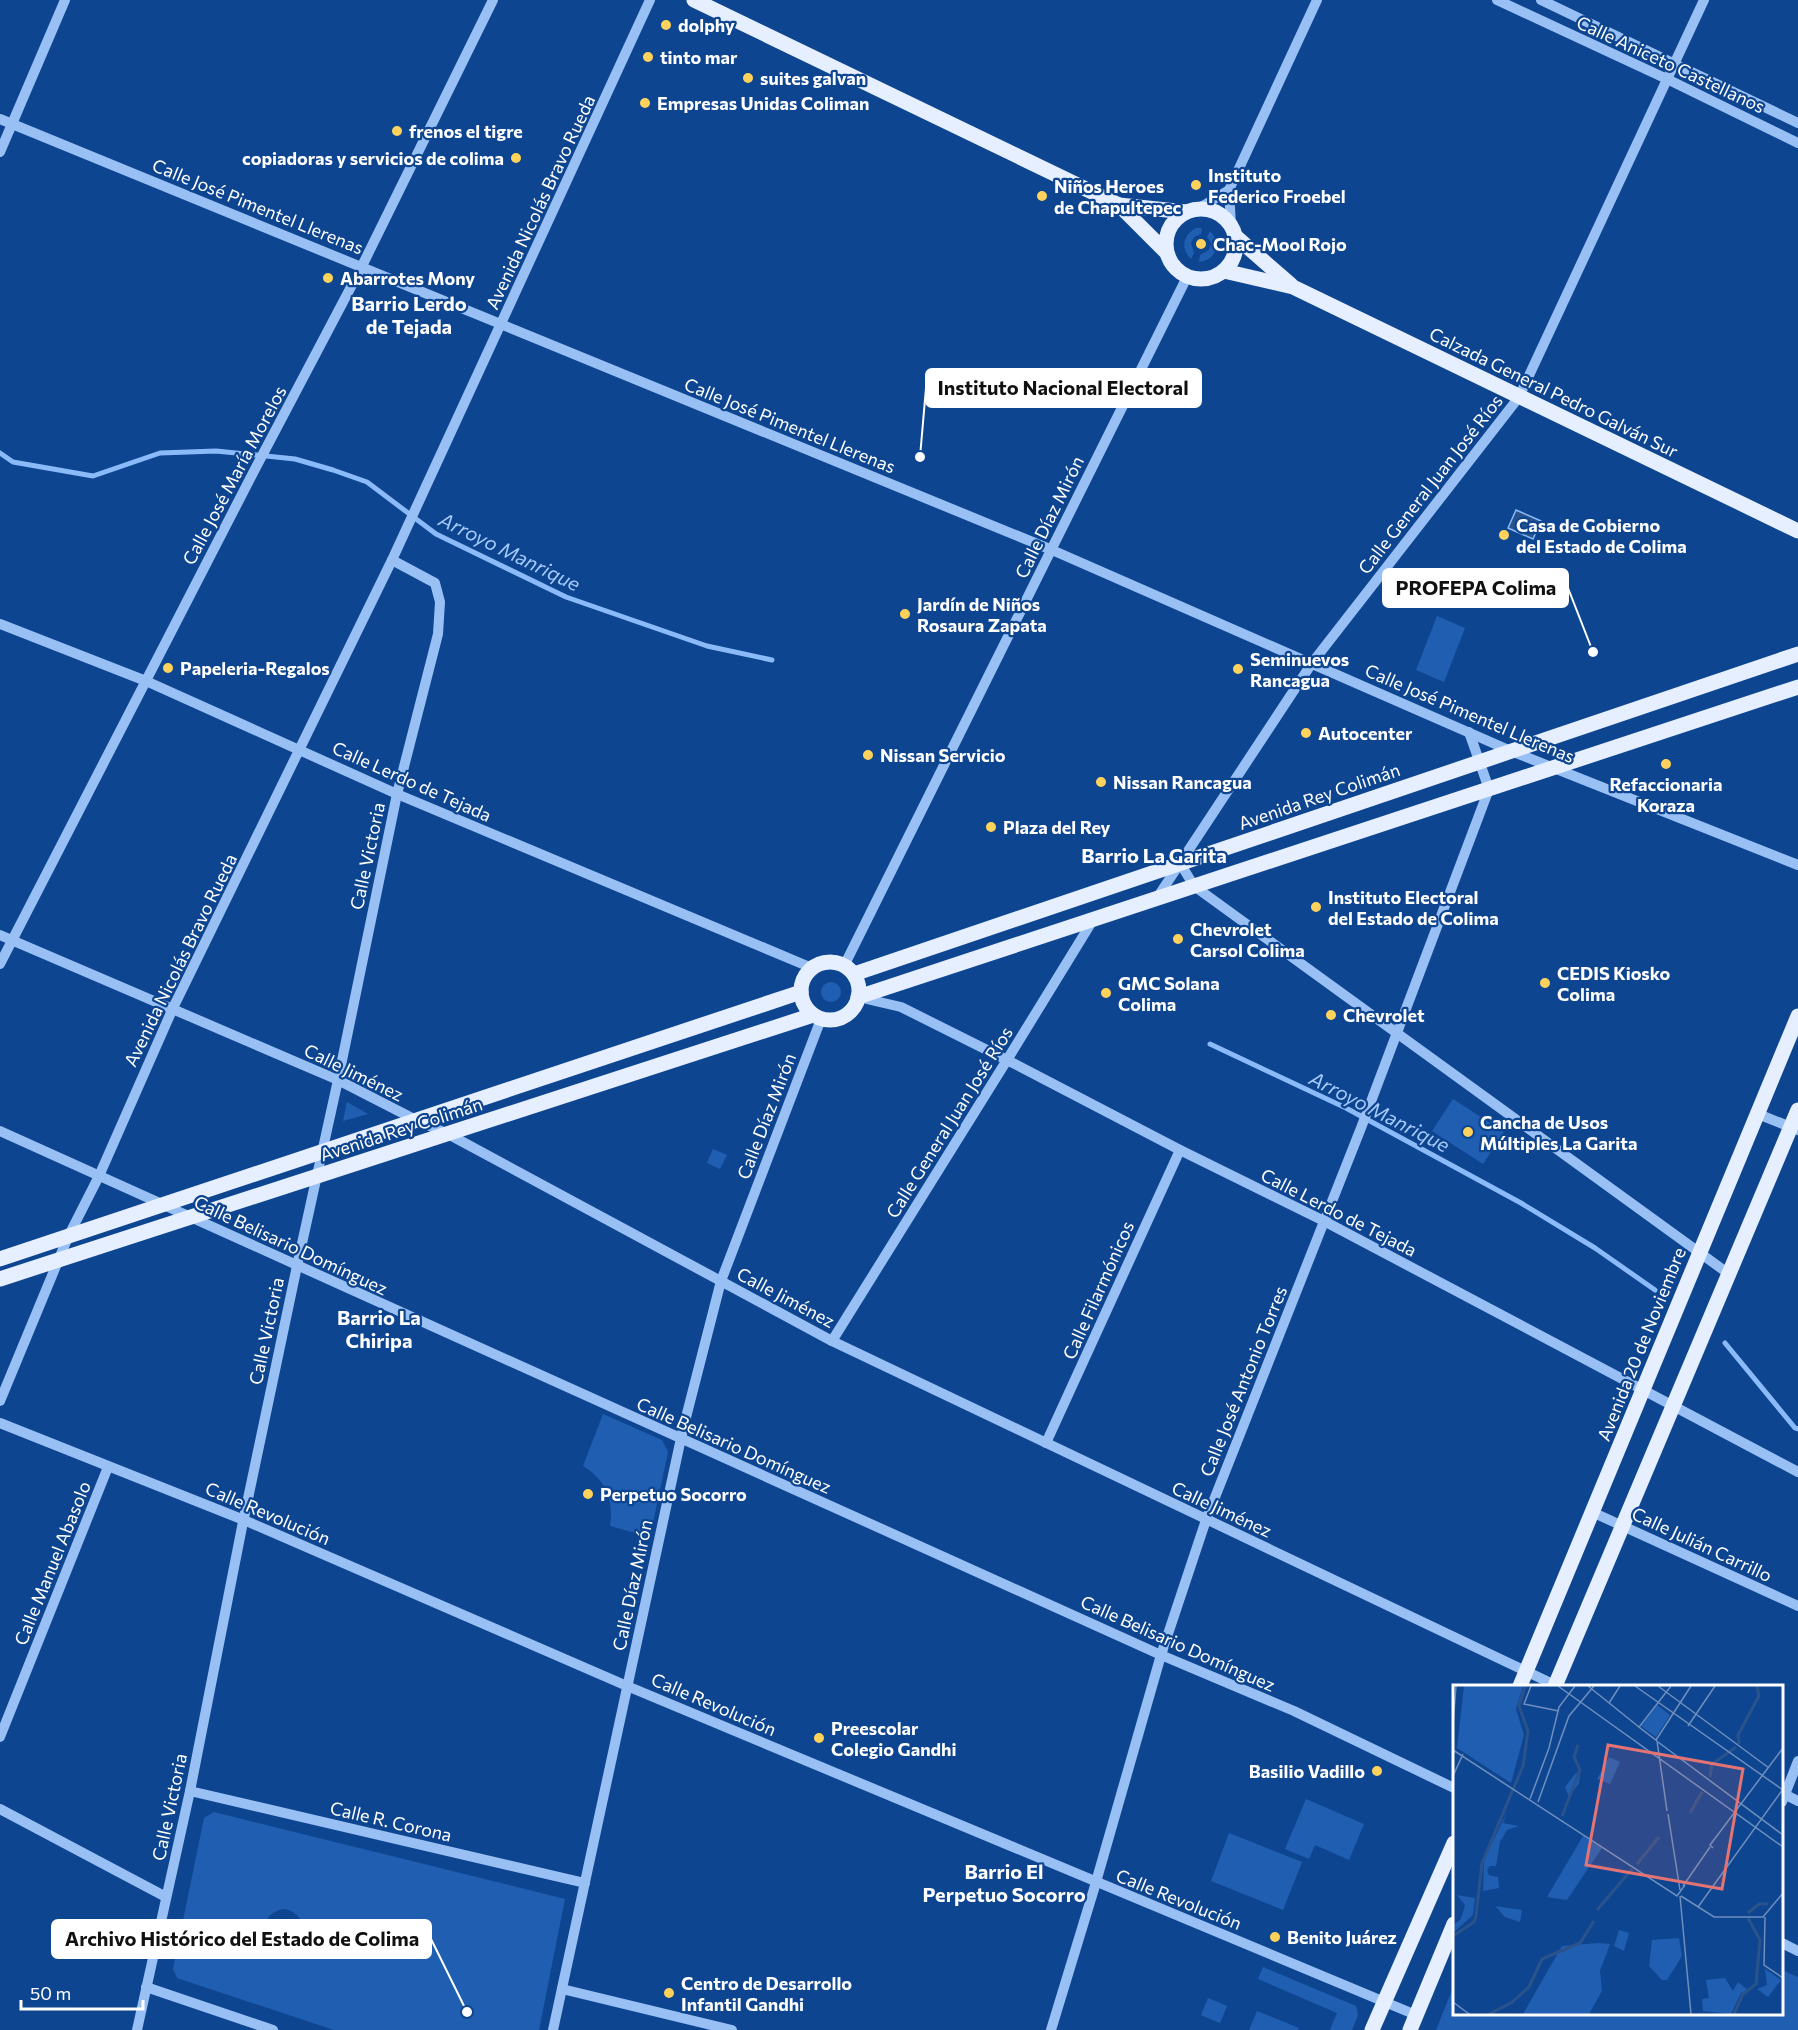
<svg xmlns="http://www.w3.org/2000/svg" width="1798" height="2030" viewBox="0 0 1798 2030" font-family="Commissioner,sans-serif">
<style>
.green{fill:#205eb1;fill-rule:evenodd}
.water{fill:#2b538b;stroke:#8abaf8;stroke-width:1.5}
.lines{fill:none;stroke-linecap:round;stroke-linejoin:round}
.stream{stroke:#8abaf8;stroke-width:5}
.minor{stroke:#99c0f4;stroke-width:10}
.major{stroke:#e5efff;stroke-width:15}
.poi-dot{fill:#ffd35b;stroke:#0e4591;stroke-width:2}
.labels{text-anchor:middle;dominant-baseline:central;stroke-width:4.5;stroke-linejoin:round;paint-order:stroke}
.poi-label{font-size:18px;font-weight:bold;fill:#fff;stroke:#0e4591;text-anchor:start}
.street-label{font-size:18px;fill:#fff;stroke:#0e4591}
.neighbourhood-label{font-size:20px;font-weight:bold;fill:#fff;stroke:#0e4591}
.water-label{font-size:20px;font-style:italic;fill:#a5cafb;stroke:#0e4591}
.inset-river{fill:none;stroke:#2b538b;stroke-width:3}
.inset-road{fill:none;stroke:#6e8fbd;stroke-width:1.5}
.view{fill:#e47373;fill-opacity:0.15;stroke:#e47373;stroke-width:3}
.inset-edge{fill:none;stroke:#fff;stroke-width:3}
.leader{fill:none;stroke:#fff;stroke-width:2}
.callout-dot{fill:#fff;stroke:#0e4591;stroke-width:2}
.callout{fill:#fff;stroke:#fff;stroke-width:2}
.callout-label{font-size:20px;text-anchor:middle;font-weight:bold;fill:#111}
</style>
<rect width="100%" height="100%" fill="#0e4591"/>
<g class="green">
<path d="M 1196,228 L 1202,228 L 1201,234 L 1194,237 L 1191,243 L 1194,253 L 1191,259 C 1180,248 1183,235 1196,228 Z"/>
<path d="M 1210,231 C 1222,244 1216,260 1199,262 L 1200,255 L 1209,250 L 1211,243 L 1207,237 Z"/>
<polygon points="1437,616 1465,628 1444,682 1416,670"/>
<circle cx="831" cy="992" r="10"/>
<polygon points="1453,1099 1504,1132 1483,1164 1432,1131"/>
<polygon points="347,1102 368,1114 343,1121"/>
<polygon points="713,1149 727,1155 720,1169 707,1163"/>
<path d="M 603,1414 L 662,1440 L 668,1452 L 650,1537 L 610,1526 C 614,1500 606,1480 583,1466 Z"/>
<polygon points="1306,1799 1364,1824 1349,1860 1315,1845 1309,1859 1285,1849"/>
<path d="M 214,1812 L 565,1899 L 539,2030 L 334,2030 L 177,1978 L 173,1969 L 204,1818 ZM 284,1909 C 298,1911 310,1926 298,1939 C 277,1965 245,1916 284,1909 Z"/>
<polygon points="1229,1833 1302,1862 1283,1910 1211,1881"/>
<polygon points="1263,1967 1356,2006 1358,2015 1352,2030 1330,2030 1337,2013 1258,1979"/>
<polygon points="1782,1970 1798,1977 1798,2030 1436,2030 1454,1985 1454,2014 1782,2014"/>
<polygon points="1208,1998 1227,2006 1220,2023 1201,2015"/>
<polygon points="1257,2011 1299,2028 1298,2030 1249,2030"/>
</g>
<polygon class="water" points="1516,510 1541,521 1533,539 1508,528"/>
<g class="lines">
<g class="stream">
<polyline points="0,453 13,462 93,476 160,453 216,451 295,459 333,470 367,482 436,534 566,597 707,646 772,660"/>
<polyline points="1210,1044 1346,1108 1521,1203 1595,1248 1655,1290"/>
<polyline points="1725,1343 1795,1428 1798,1429"/>
</g>
<g class="minor">
<polyline points="1497,0 1667,79 1798,143"/>
<polyline points="1541,0 1798,123"/>
<polyline points="0,119 1052,550 1511,751 1798,865"/>
<polyline points="0,152 65,0"/>
<polyline points="1229,190 1231,225"/>
<polyline points="1198,209 1229,190 1317,0"/>
<polyline points="0,624 146,681 397,794 812,968"/>
<polyline points="1180,863 1194,886 1729,1274"/>
<polyline points="1157,898 1312,663 1519,397 1704,0"/>
<polyline points="0,935 338,1080 416,1120 448,1134 832,1341 1557,1686"/>
<polyline points="0,964 254,471 362,266 493,0"/>
<polyline points="844,966 1187,277"/>
<polyline points="858,997 901,1007 1007,1060 1180,1150 1324,1221 1798,1472"/>
<polyline points="1758,1114 1798,1130"/>
<polyline points="0,1131 1161,1655 1294,1711 1454,1788"/>
<polyline points="832,1341 1007,1060 1093,920"/>
<polyline points="0,1401 68,1237 99,1176 173,1008 392,560 650,0"/>
<polyline points="0,1423 244,1520 627,1686 1416,2015"/>
<polyline points="1046,1443 1180,1150"/>
<polyline points="1592,1512 1798,1606"/>
<polyline points="0,1737 108,1467"/>
<polyline points="190,1791 585,1883"/>
<polyline points="1782,1793 1798,1801"/>
<polyline points="1782,1802 1798,1761"/>
<polyline points="0,1809 166,1897"/>
<polyline points="1782,1943 1798,1951"/>
<polyline points="146,1987 273,2030"/>
<polyline points="562,1989 732,2030"/>
<polyline points="137,2030 190,1791 242,1527 297,1266 338,1080 397,794 438,634 440,602 435,583 392,560"/>
<polyline points="553,2030 683,1429 721,1281 821,1019"/>
<polyline points="1051,2030 1094,1889 1161,1655 1206,1520 1361,1128 1489,789 1469,732"/>
</g>
<g class="major">
<polyline points="694,0 1119,205 1167,253"/>
<polyline points="1119,205 1186,212"/>
<circle cx="1201" cy="244" r="35"/>
<polyline points="1235,236 1291,285"/>
<polyline points="1224,271 1293,287 1798,531"/>
<circle cx="830" cy="991" r="29"/>
<polyline points="854,974 1798,654"/>
<polyline points="858,997 1798,687"/>
<polyline points="0,1259 801,992"/>
<polyline points="0,1279 813,1015"/>
<polyline points="1520,1686 1798,1016"/>
<polyline points="1555,1686 1798,1110"/>
<polyline points="1372,2030 1454,1843"/>
<polyline points="1410,2030 1454,1924"/>
</g>
</g>
<g class="poi-dot">
<circle cx="666" cy="25" r="6"/>
<circle cx="648" cy="57" r="6"/>
<circle cx="748" cy="78" r="6"/>
<circle cx="645" cy="103" r="6"/>
<circle cx="397" cy="131" r="6"/>
<circle cx="516" cy="158" r="6"/>
<circle cx="1196" cy="185" r="6"/>
<circle cx="1042" cy="196" r="6"/>
<circle cx="1201" cy="244" r="6"/>
<circle cx="328" cy="278" r="6"/>
<circle cx="1504" cy="535" r="6"/>
<circle cx="905" cy="614" r="6"/>
<circle cx="168" cy="668" r="6"/>
<circle cx="1238" cy="669" r="6"/>
<circle cx="1306" cy="733" r="6"/>
<circle cx="868" cy="755" r="6"/>
<circle cx="1666" cy="764" r="6"/>
<circle cx="1101" cy="782" r="6"/>
<circle cx="991" cy="827" r="6"/>
<circle cx="1316" cy="907" r="6"/>
<circle cx="1178" cy="939" r="6"/>
<circle cx="1545" cy="983" r="6"/>
<circle cx="1106" cy="993" r="6"/>
<circle cx="1331" cy="1015" r="6"/>
<circle cx="1468" cy="1132" r="6"/>
<circle cx="588" cy="1494" r="6"/>
<circle cx="819" cy="1738" r="6"/>
<circle cx="1377" cy="1771" r="6"/>
<circle cx="1275" cy="1937" r="6"/>
<circle cx="669" cy="1993" r="6"/>
</g>
<g class="labels">
<g class="poi-label">
<text x="678" y="25">dolphy</text>
<text x="660" y="57">tinto mar</text>
<text x="760" y="78">suites galvan</text>
<text x="657" y="103">Empresas Unidas Coliman</text>
<text x="409" y="131">frenos el tigre</text>
<text x="504" y="158" text-anchor="end">copiadoras y servicios de colima</text>
<text x="1208" y="175">Instituto<tspan x="1208" dy="21">Federico Froebel</tspan></text>
<text x="1054" y="186">Niños Heroes<tspan x="1054" dy="21">de Chapultepec</tspan></text>
<text x="1213" y="244">Chac-Mool Rojo</text>
<text x="340" y="278">Abarrotes Mony</text>
<text x="1516" y="525">Casa de Gobierno<tspan x="1516" dy="21">del Estado de Colima</tspan></text>
<text x="917" y="604">Jardín de Niños<tspan x="917" dy="21">Rosaura Zapata</tspan></text>
<text x="1250" y="659">Seminuevos<tspan x="1250" dy="21">Rancagua</tspan></text>
<text x="180" y="668">Papeleria-Regalos</text>
<text x="1318" y="733">Autocenter</text>
<text x="880" y="755">Nissan Servicio</text>
<text x="1113" y="782">Nissan Rancagua</text>
<text x="1666" y="784" text-anchor="middle">Refaccionaria<tspan x="1666" dy="21">Koraza</tspan></text>
<text x="1003" y="827">Plaza del Rey</text>
<text x="1328" y="897">Instituto Electoral<tspan x="1328" dy="21">del Estado de Colima</tspan></text>
<text x="1190" y="929">Chevrolet<tspan x="1190" dy="21">Carsol Colima</tspan></text>
<text x="1557" y="973">CEDIS Kiosko<tspan x="1557" dy="21">Colima</tspan></text>
<text x="1118" y="983">GMC Solana<tspan x="1118" dy="21">Colima</tspan></text>
<text x="1343" y="1015">Chevrolet</text>
<text x="1480" y="1122">Cancha de Usos<tspan x="1480" dy="21">Múltiples La Garita</tspan></text>
<text x="600" y="1494">Perpetuo Socorro</text>
<text x="831" y="1728">Preescolar<tspan x="831" dy="21">Colegio Gandhi</tspan></text>
<text x="1365" y="1771" text-anchor="end">Basilio Vadillo</text>
<text x="1287" y="1937">Benito Juárez</text>
<text x="681" y="1983">Centro de Desarrollo<tspan x="681" dy="21">Infantil Gandhi</tspan></text>
</g>
<g class="street-label">
<text transform="translate(1671 64) rotate(25)">Calle Aniceto Castellanos</text>
<text transform="translate(540 202) rotate(-65)">Avenida Nicolás Bravo Rueda</text>
<text transform="translate(258 206) rotate(22)">Calle José Pimentel Llerenas</text>
<text transform="translate(1554 392) rotate(26)">Calzada General Pedro Galván Sur</text>
<text transform="translate(790 425) rotate(22)">Calle José Pimentel Llerenas</text>
<text transform="translate(234 475) rotate(-62)">Calle José María Morelos</text>
<text transform="translate(1430 484) rotate(-52)">Calle General Juan José Ríos</text>
<text transform="translate(1049 517) rotate(-64)">Calle Díaz Mirón</text>
<text transform="translate(1470 713) rotate(23)">Calle José Pimentel Llerenas</text>
<text transform="translate(412 781) rotate(24)">Calle Lerdo de Tejada</text>
<text transform="translate(1319 796) rotate(-19)">Avenida Rey Colimán</text>
<text transform="translate(367 856) rotate(-78)">Calle Victoria</text>
<text transform="translate(180 960) rotate(-64)">Avenida Nicolás Bravo Rueda</text>
<text transform="translate(354 1072) rotate(26)">Calle Jiménez</text>
<text transform="translate(766 1116) rotate(-69)">Calle Díaz Mirón</text>
<text transform="translate(949 1122) rotate(-58)">Calle General Juan José Ríos</text>
<text transform="translate(401 1129) rotate(-18)">Avenida Rey Colimán</text>
<text transform="translate(1339 1212) rotate(27)">Calle Lerdo de Tejada</text>
<text transform="translate(291 1245) rotate(25)">Calle Belisario Domínguez</text>
<text transform="translate(1098 1290) rotate(-66)">Calle Filarmónicos</text>
<text transform="translate(786 1297) rotate(28)">Calle Jiménez</text>
<text transform="translate(266 1331) rotate(-78)">Calle Victoria</text>
<text transform="translate(1641 1344) rotate(-68)">Avenida 20 de Noviembre</text>
<text transform="translate(1243 1381) rotate(-68)">Calle José Antonio Torres</text>
<text transform="translate(734 1445) rotate(24)">Calle Belisario Domínguez</text>
<text transform="translate(1222 1509) rotate(25)">Calle Jiménez</text>
<text transform="translate(268 1513) rotate(23)">Calle Revolución</text>
<text transform="translate(1702 1544) rotate(25)">Calle Julián Carrillo</text>
<text transform="translate(52 1563) rotate(-68)">Calle Manuel Abasolo</text>
<text transform="translate(632 1585) rotate(-78)">Calle Díaz Mirón</text>
<text transform="translate(1178 1643) rotate(24)">Calle Belisario Domínguez</text>
<text transform="translate(714 1704) rotate(23)">Calle Revolución</text>
<text transform="translate(169 1807) rotate(-78)">Calle Victoria</text>
<text transform="translate(391 1821) rotate(13)">Calle R. Corona</text>
<text transform="translate(1179 1899) rotate(22)">Calle Revolución</text>
</g>
<g class="neighbourhood-label">
<text x="409" y="303">Barrio Lerdo<tspan x="409" dy="23">de Tejada</tspan></text>
<text x="1154" y="855">Barrio La Garita</text>
<text x="379" y="1317">Barrio La<tspan x="379" dy="23">Chiripa</tspan></text>
<text x="1004" y="1871">Barrio El<tspan x="1004" dy="23">Perpetuo Socorro</tspan></text>
</g>
<g class="water-label">
<text transform="translate(510 551) rotate(26)">Arroyo Manrique</text>
<text transform="translate(1380 1111) rotate(27)">Arroyo Manrique</text>
</g>
</g>
<g transform="translate(1453 1685)">
<rect width="330" height="330" fill="#0e4591"/>
<path d="M 11,1 L 70,1 L 63,24 L 71,50 L 58,98 L 4,63 ZM 204,20 L 217,30 L 203,52 L 188,41 ZM 156,72 L 167,77 L 157,99 L 144,94 ZM 123,88 L 127,90 L 126,98 L 116,112 L 112,102 ZM 54,127 L 50,138 L 66,141 L 54,145 L 47,157 L 43,181 L 37,181 L 34,185 L 36,190 L 45,192 L 46,203 L 30,206 L 31,175 ZM 130,151 L 149,163 L 114,215 L 94,212 ZM 4,210 L 22,213 L 20,230 L 0,248 L 0,240 L 8,234 L 12,220 ZM 42,221 L 69,225 L 67,237 L 52,232 ZM 166,245 L 176,248 L 171,266 L 161,261 ZM 226,253 L 229,271 L 214,295 L 209,295 L 196,281 L 199,255 ZM 145,258 L 157,259 L 147,286 L 149,306 L 136,329 L 70,329 L 109,261 ZM 312,284 L 328,295 L 315,312 L 304,304 L 314,300 ZM 272,293 L 280,306 L 285,297 L 295,305 L 288,308 L 278,329 L 250,326 L 249,314 L 256,313 L 253,295 Z" fill="#205eb1"/>
<path class="inset-river" d="M 286,59 L 285,50 L 306,11 L 304,1M 257,92 L 259,79 L 283,62M 237,128 L 249,107M 109,131 L 127,85 L 121,72 L 125,60M 184,179 L 206,152M 144,225 L 179,184M 295,228 L 306,219 L 315,219M 0,251 L 21,237 L 23,231 L 29,178 L 70,81 L 75,46 L 66,21 L 72,1M 36,329 L 58,318 L 76,302 L 89,274 L 127,258 L 141,236M 281,329 L 290,309 L 303,299 L 307,255 L 295,233"/>
<path class="inset-road" d="M 78,1 L 71,19 L 106,26M 105,1 L 330,162M 135,1 L 186,42M 182,1 L 330,105M 205,1 L 316,83M 156,18 L 167,1M 0,39 L 3,1M 235,41 L 262,1M 203,55 L 238,1M 205,57 L 330,150M 0,65 L 224,211 L 232,200M 0,91 L 10,69M 77,114 L 96,63 L 106,22 L 122,1M 85,117 L 116,31 L 141,1M 214,126 L 204,56 L 186,42 L 218,1M 215,129 L 227,205M 260,163 L 257,160 L 330,63M 230,201 L 257,162M 227,211 L 238,329M 228,211 L 261,232 L 310,232 L 330,208M 245,222 L 330,104M 312,232 L 311,280 L 330,293M 0,317 L 16,329"/>
<path class="view" d="M 155,60 L 290,84 L 269,204 L 133,180 Z"/>
<rect width="330" height="330" class="inset-edge"/>
</g>
<path class="leader" d="M920 457L926 388M1593 652L1568 588M467 2012L431 1939"/>
<g class="callout-dot">
<circle cx="920" cy="457" r="6"/>
<circle cx="1593" cy="652" r="6"/>
<circle cx="467" cy="2012" r="6"/>
</g>
<g class="callout">
<rect x="926" y="369" width="275" height="38" rx="6"/>
<rect x="1383" y="569" width="185" height="38" rx="6"/>
<rect x="52" y="1920" width="379" height="38" rx="6"/>
</g>
<g class="callout-label">
<text x="1063" y="395">Instituto Nacional Electoral</text>
<text x="1476" y="595">PROFEPA Colima</text>
<text x="242" y="1946">Archivo Histórico del Estado de Colima</text>
</g>
<path d="M21 2000v9h122v-9" fill="none" stroke="#ffffff" stroke-width="3"/>
<text x="30" y="2000" font-size="18" fill="#ffffff" stroke="#0e4591" stroke-width="4.5" paint-order="stroke">50 m</text>
</svg>
